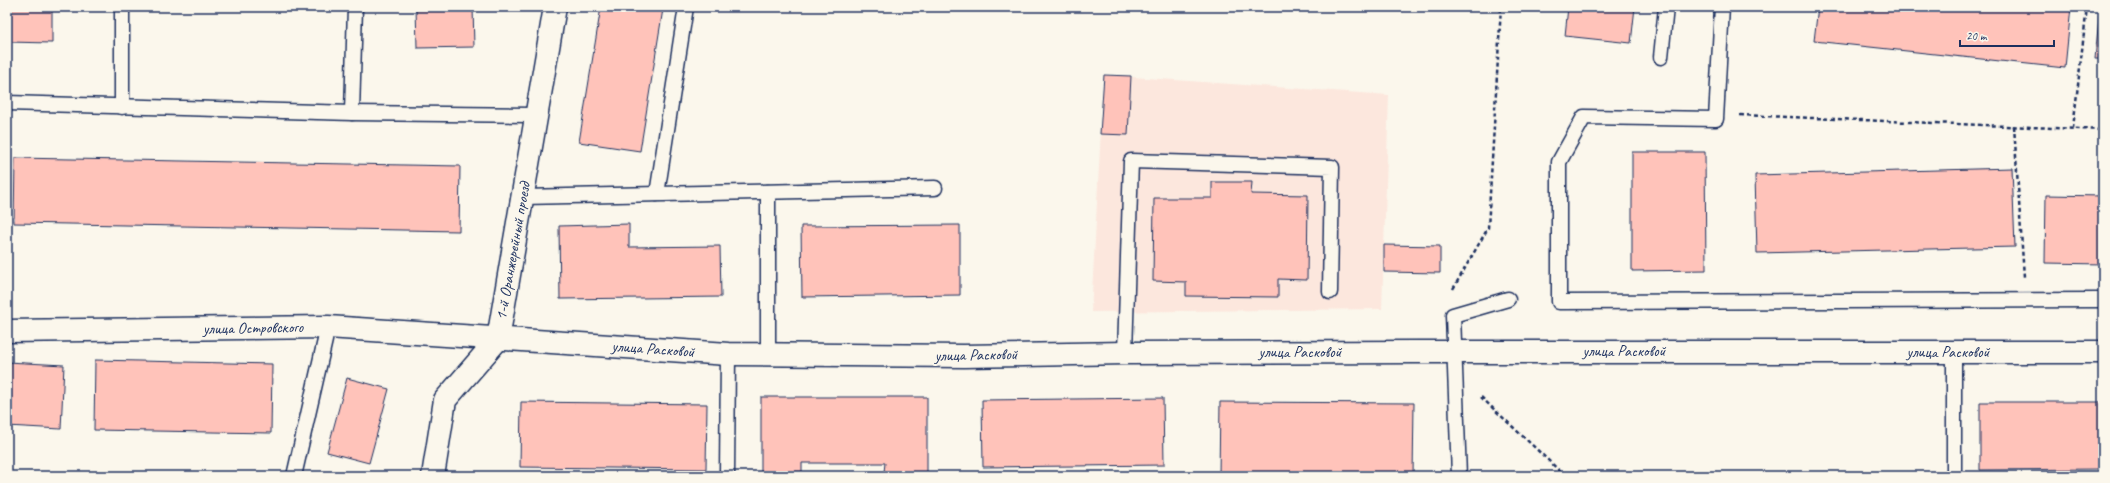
<svg xmlns="http://www.w3.org/2000/svg" width="2110" height="483" viewBox="0 0 2110 483" font-family="Caveat,sans-serif">
<style>
.built{fill:#fce7dd}
.building{fill:#ffc3ba;stroke:#1b2f5e}
.lines{fill:none;stroke-linecap:round;stroke-linejoin:round}
.lane-casing{stroke:#1b2f5e;stroke-width:17}
.street-casing{stroke:#1b2f5e;stroke-width:25}
.path{stroke:#1b2f5e;stroke-width:2.5;stroke-dasharray:4 3;stroke-linecap:butt}
.lane{stroke:#fbf7ec;stroke-width:14}
.street{stroke:#fbf7ec;stroke-width:22}
.labels{text-anchor:middle;dominant-baseline:central;stroke-width:4;stroke-linejoin:round;paint-order:stroke}
.street-label{font-size:16px;fill:#1b2f5e;stroke:#fbf7ec}
</style>
<rect width="100%" height="100%" fill="#fbf7ec"/>
<filter id="ink" filterUnits="userSpaceOnUse"><feTurbulence type="fractalNoise" baseFrequency=".025" numOctaves="2"/><feDisplacementMap in="SourceGraphic" scale="8" xChannelSelector="R" yChannelSelector="G"/><feConvolveMatrix kernelMatrix="1 2 1 2 8 2 1 2 1" color-interpolation-filters="sRGB"/></filter>
<g filter="url(#ink)">
<polygon class="built" points="1104,75 1389,95 1382,309 1091,312"/>
<g class="building">
<polygon points="7,7 52,7 52,43 7,42"/>
<polygon points="416,7 473,7 474,47 417,48"/>
<polygon points="601,7 650,7 663,9 640,151 579,142"/>
<polygon points="1568,7 1635,7 1631,43 1565,36"/>
<polygon points="1818,7 2071,7 2065,68 1814,41"/>
<polygon points="2100,7 2103,7 2103,59 2095,59"/>
<polygon points="1104,75 1131,76 1128,135 1100,134"/>
<polygon points="1632,152 1705,152 1706,270 1632,271"/>
<polygon points="15,158 460,166 459,231 14,223"/>
<polygon points="2012,168 2015,247 1757,253 1755,175"/>
<polygon points="1212,182 1252,182 1251,194 1308,195 1307,280 1278,279 1278,297 1186,296 1186,282 1153,281 1154,198 1212,198"/>
<polygon points="2046,195 2103,196 2103,264 2045,263"/>
<polygon points="629,224 629,247 720,246 721,297 560,299 559,226"/>
<polygon points="960,225 960,295 802,297 801,226"/>
<polygon points="1384,245 1440,246 1440,273 1384,272"/>
<polygon points="95,360 272,364 271,433 94,430"/>
<polygon points="7,362 64,365 61,429 7,426"/>
<polygon points="347,378 389,389 369,463 327,452"/>
<polygon points="761,397 927,397 927,473 884,472 885,463 802,463 802,472 761,472"/>
<polygon points="1163,398 1164,465 983,467 982,400"/>
<polygon points="521,402 707,404 706,469 520,467"/>
<polygon points="1220,402 1414,403 1413,476 1219,476"/>
<polygon points="1980,402 2103,402 2103,469 1980,470"/>
</g>
<g class="lines">
<defs>
<g id="lane">
<polyline points="122,7 122,107"/>
<polyline points="1722,7 1716,119 1584,117 1559,162 1559,302 2103,300"/>
<polyline points="1661,57 1666,7"/>
<polyline points="7,103 352,113 537,115"/>
<polyline points="352,113 355,7"/>
<polyline points="768,192 768,354"/>
<polyline points="657,194 686,7"/>
<polyline points="523,197 935,188"/>
<polyline points="1954,352 1954,476"/>
<polyline points="1125,353 1131,161 1332,167 1330,292"/>
<polyline points="294,476 328,327"/>
<polyline points="727,476 728,354"/>
<polyline points="1459,476 1453,315 1508,299"/>
</g>
<g id="street">
<polyline points="7,331 328,327 728,354 964,356 1125,353 1418,352 2103,352"/>
<polyline points="433,476 445,400 498,339 555,7"/>
</g>
</defs>
<use href="#lane" class="lane-casing"/>
<use href="#street" class="street-casing"/>
<g class="path">
<polyline points="1740,115 2103,130"/>
<polyline points="2014,126 2024,277"/>
<polyline points="2073,128 2087,7"/>
<polyline points="1453,289 1488,228 1501,7"/>
<polyline points="1481,397 1565,476"/>
</g>
<use href="#lane" class="lane"/>
<use href="#street" class="street"/>
</g>
</g>
<g class="labels">
<g class="street-label">
<text transform="translate(513 251) rotate(-80)">1-й Оранжерейный проезд</text>
<text transform="translate(253 328) rotate(-1)">улица Островского</text>
<text transform="translate(653 349) rotate(4)">улица Расковой</text>
<text x="1624" y="351">улица Расковой</text>
<text x="1300" y="352">улица Расковой</text>
<text x="1948" y="352">улица Расковой</text>
<text transform="translate(976 355) rotate(-1)">улица Расковой</text>
</g>
</g>
<rect width="2110" height="483" fill="none" stroke="#fbf7ec" stroke-width="24"/>
<rect x="12" y="12" width="2086" height="459" fill="none" stroke="#1b2f5e" stroke-width="1.5" filter="url(#ink)"/>
<path d="M1960 40v6h94v-6" fill="none" stroke="#1b2f5e" stroke-width="2"/>
<text x="1966" y="40" font-size="12" fill="#1b2f5e" stroke="#fbf7ec" stroke-width="3" paint-order="stroke">20 m</text>
</svg>
